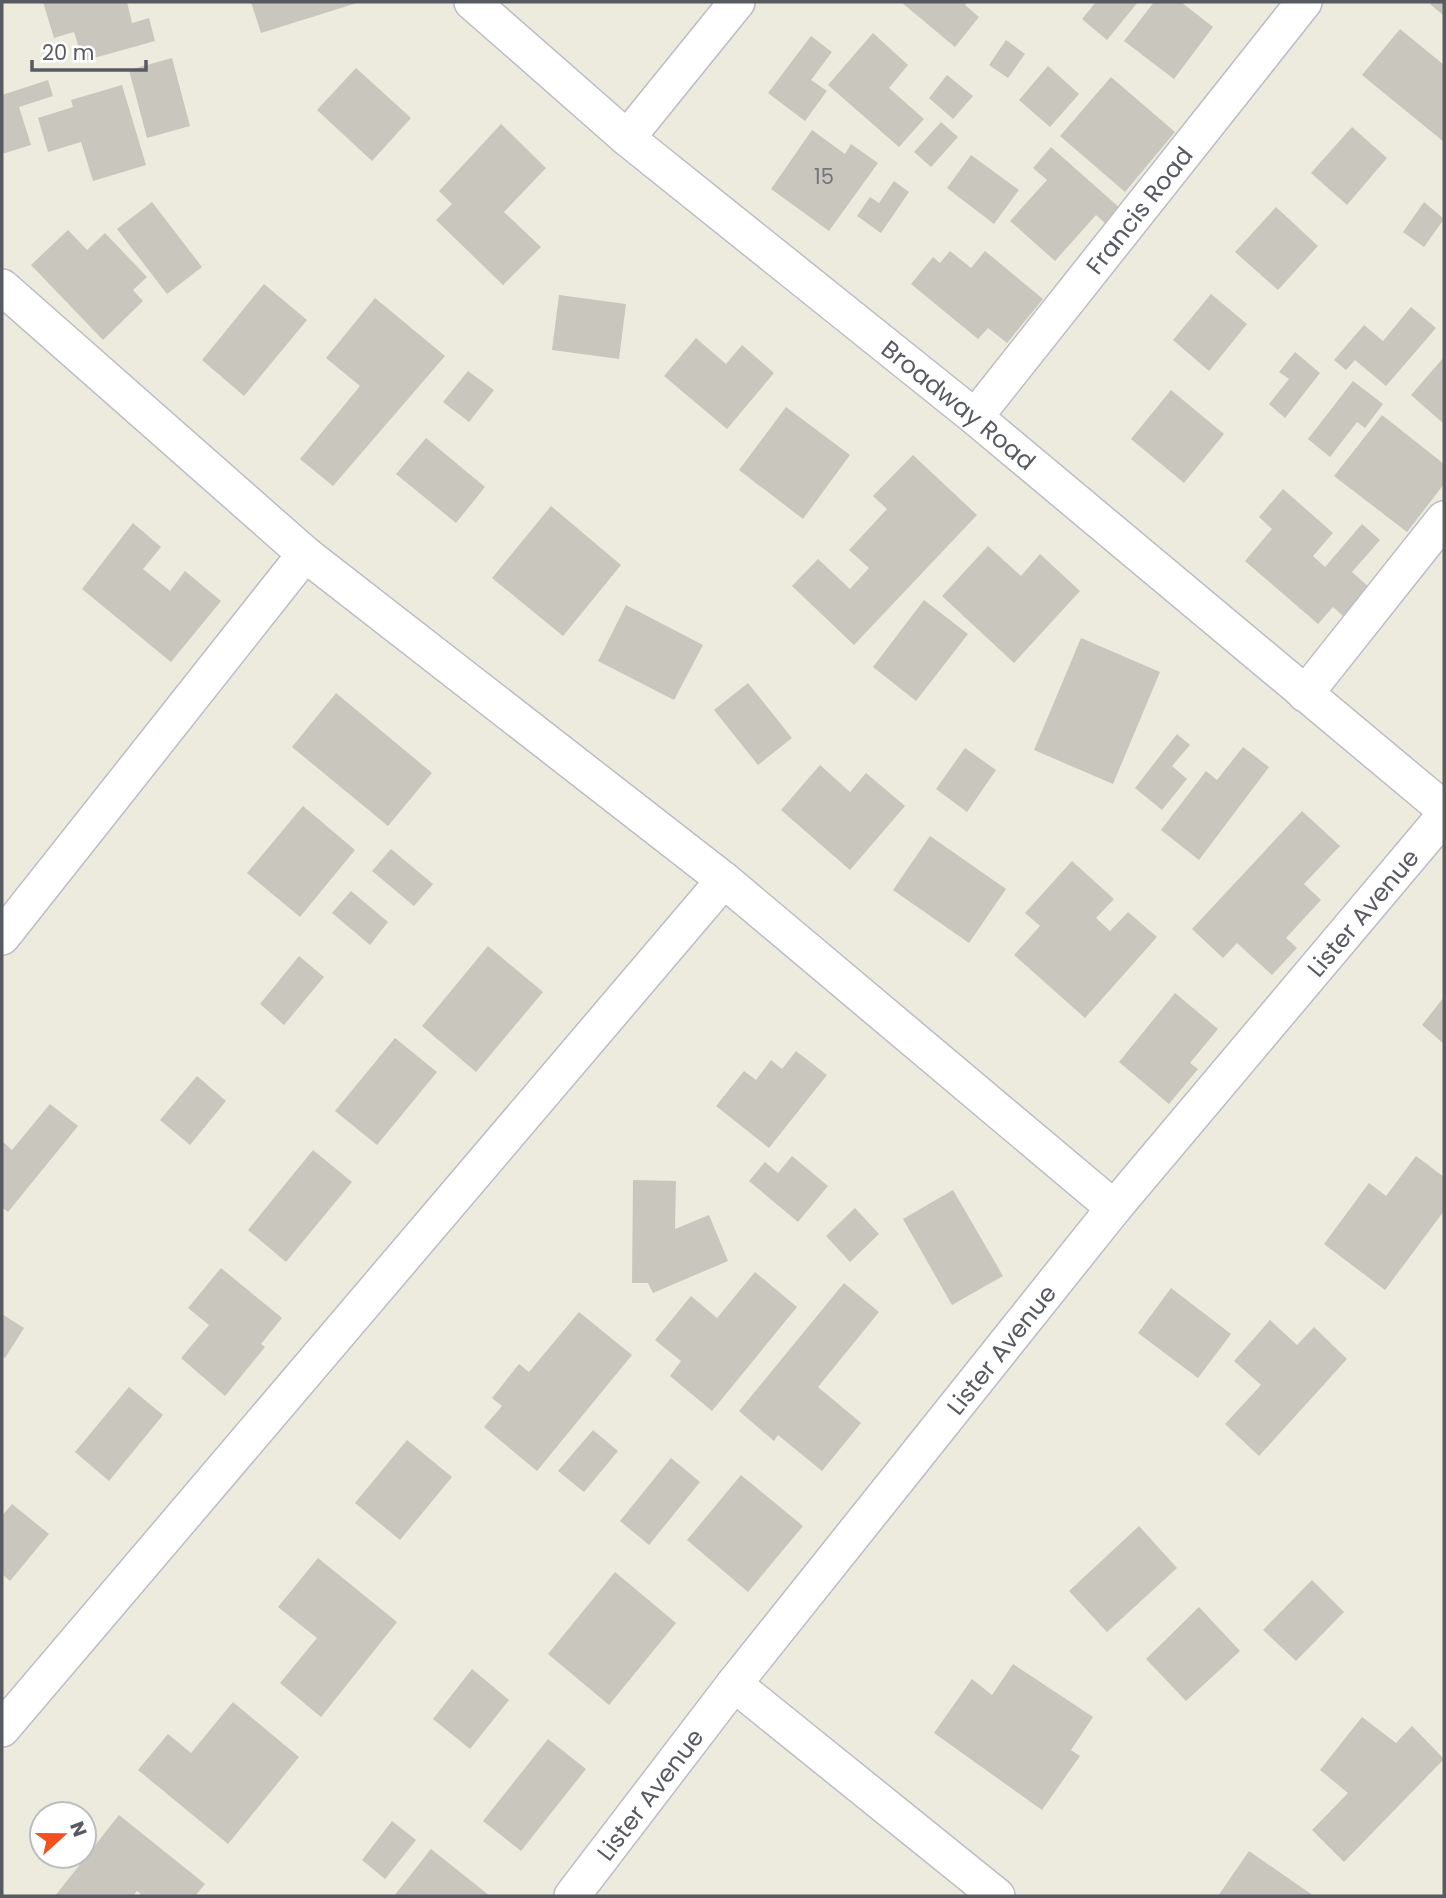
<svg xmlns="http://www.w3.org/2000/svg" width="1446" height="1898" viewBox="0 0 1446 1898" font-family="Poppins,sans-serif">
<style>
.building{fill:#c9c7bd}
.lines{fill:none;stroke-linecap:round;stroke-linejoin:round}
.street-casing{stroke:#bcbdc4;stroke-width:38}
.street{stroke:#fff;stroke-width:35}
.labels{text-anchor:middle;dominant-baseline:central;stroke-width:7;stroke-linejoin:round;paint-order:stroke}
.number-label{font-size:21px;fill:#747578}
.street-label{font-size:24px;fill:#585a61;stroke:#fff}
</style>
<rect width="100%" height="100%" fill="#ecebde"/>
<g class="building">
<polygon points="43,2 127,2 132,23 149,18 155,41 83,61 74,32 54,38"/>
<polygon points="251,2 360,2 261,33"/>
<polygon points="901,2 967,2 965,5 979,17 955,47"/>
<polygon points="1096,2 1138,2 1107,40 1082,19"/>
<polygon points="1154,2 1181,2 1213,27 1174,79 1124,41"/>
<polygon points="1432,2 1444,2 1444,16 1430,4"/>
<polygon points="1400,29 1444,65 1444,142 1362,75"/>
<polygon points="873,33 908,65 889,88 924,119 899,147 828,85"/>
<polygon points="811,36 832,52 811,80 827,91 805,121 768,93"/>
<polygon points="1006,40 1025,54 1008,78 989,65"/>
<polygon points="172,58 190,126 147,138 129,70"/>
<polygon points="1048,66 1079,94 1050,127 1019,100"/>
<polygon points="356,68 411,118 372,161 317,110"/>
<polygon points="947,75 973,96 953,119 929,98"/>
<polygon points="1111,77 1175,132 1125,192 1060,136"/>
<polygon points="48,80 53,96 19,107 31,145 2,154 2,95"/>
<polygon points="122,85 146,165 93,181 81,142 48,152 38,118 73,107 71,100"/>
<polygon points="941,122 958,137 931,167 914,152"/>
<polygon points="501,124 546,168 504,212 541,247 503,285 436,220 452,204 439,191"/>
<polygon points="1352,127 1387,158 1347,205 1311,173"/>
<polygon points="812,130 845,154 851,144 878,163 829,231 771,189"/>
<polygon points="1051,147 1121,209 1107,225 1096,215 1055,261 1010,221 1047,180 1033,168"/>
<polygon points="971,155 1019,190 994,224 947,188"/>
<polygon points="894,181 909,192 881,233 857,216 870,197 879,203"/>
<polygon points="152,202 202,267 167,294 117,229"/>
<polygon points="1424,202 1444,219 1424,247 1403,232"/>
<polygon points="1276,207 1318,246 1278,290 1235,252"/>
<polygon points="68,230 87,250 105,233 147,277 133,290 143,301 103,340 31,265"/>
<polygon points="950,251 971,268 985,251 1043,299 1007,343 988,328 978,339 911,284 933,257 940,263"/>
<polygon points="264,284 307,320 244,396 202,360"/>
<polygon points="1211,294 1247,324 1209,371 1173,340"/>
<polygon points="559,295 626,304 619,359 552,350"/>
<polygon points="375,298 445,356 333,486 300,459 360,386 326,358"/>
<polygon points="1411,307 1436,328 1386,386 1355,360 1346,370 1334,360 1364,325 1383,341"/>
<polygon points="696,338 726,364 742,345 774,373 727,429 664,376"/>
<polygon points="1295,352 1320,373 1285,418 1269,404 1289,379 1279,372"/>
<polygon points="1444,357 1444,424 1411,395"/>
<polygon points="468,371 494,390 469,422 443,402"/>
<polygon points="1353,381 1383,404 1365,428 1357,422 1330,457 1308,439"/>
<polygon points="1171,390 1224,434 1184,483 1131,439"/>
<polygon points="786,407 850,455 803,519 739,470"/>
<polygon points="1382,415 1444,464 1444,484 1407,532 1334,476"/>
<polygon points="426,438 485,487 456,523 396,474"/>
<polygon points="913,455 977,515 854,645 792,586 818,559 850,589 869,568 849,550 887,509 873,496"/>
<polygon points="1283,489 1333,533 1313,556 1325,567 1362,524 1380,540 1352,572 1370,588 1344,617 1333,607 1318,624 1245,561 1272,529 1259,517"/>
<polygon points="551,506 621,565 563,636 492,578"/>
<polygon points="133,523 161,547 143,569 170,591 185,571 221,601 171,662 82,589"/>
<polygon points="988,546 1021,576 1040,554 1080,591 1014,663 942,596"/>
<polygon points="924,600 968,634 916,701 873,667"/>
<polygon points="626,605 703,645 674,700 598,661"/>
<polygon points="1081,638 1160,672 1113,784 1034,750"/>
<polygon points="748,683 792,738 758,765 714,710"/>
<polygon points="336,693 432,773 388,826 292,747"/>
<polygon points="1177,734 1190,745 1172,766 1187,779 1162,810 1135,788"/>
<polygon points="1243,747 1269,767 1199,860 1161,830 1206,771 1217,780"/>
<polygon points="965,748 996,770 967,812 936,789"/>
<polygon points="820,765 850,792 866,773 905,806 850,870 781,810"/>
<polygon points="303,806 355,850 300,917 247,873"/>
<polygon points="1302,811 1340,846 1304,884 1321,900 1286,938 1297,948 1272,975 1237,943 1223,958 1192,929"/>
<polygon points="930,836 1006,889 969,943 893,890"/>
<polygon points="391,849 433,884 414,906 372,871"/>
<polygon points="1072,861 1114,899 1096,918 1110,931 1128,912 1157,937 1085,1018 1014,955 1040,926 1025,913"/>
<polygon points="351,891 388,922 370,945 332,913"/>
<polygon points="488,946 543,992 476,1072 422,1026"/>
<polygon points="299,956 324,977 284,1025 260,1004"/>
<polygon points="1175,993 1218,1029 1190,1063 1198,1069 1169,1104 1119,1062"/>
<polygon points="1444,997 1444,1044 1422,1025"/>
<polygon points="395,1038 437,1072 377,1145 335,1111"/>
<polygon points="796,1051 827,1075 769,1148 716,1106 744,1071 756,1080 771,1060 782,1069"/>
<polygon points="197,1076 226,1101 190,1145 160,1120"/>
<polygon points="50,1104 78,1126 8,1212 2,1207 2,1141 12,1150"/>
<polygon points="313,1150 352,1182 286,1262 248,1230"/>
<polygon points="792,1156 828,1186 798,1222 749,1181 765,1162 778,1173"/>
<polygon points="1416,1156 1444,1177 1444,1211 1385,1290 1324,1244 1369,1183 1386,1196"/>
<polygon points="633,1180 676,1181 675,1229 709,1215 728,1261 653,1293 648,1283 632,1283"/>
<polygon points="953,1190 1003,1276 952,1305 903,1219"/>
<polygon points="855,1208 879,1234 850,1262 826,1236"/>
<polygon points="221,1268 282,1318 261,1344 265,1347 225,1396 181,1358 209,1325 188,1308"/>
<polygon points="755,1272 797,1307 712,1411 670,1376 681,1361 655,1340 691,1296 717,1318"/>
<polygon points="844,1283 879,1312 818,1387 861,1423 822,1471 778,1435 774,1441 739,1411"/>
<polygon points="1171,1288 1231,1334 1198,1378 1138,1333"/>
<polygon points="579,1312 632,1355 537,1471 484,1427 502,1406 492,1398 519,1364 529,1372"/>
<polygon points="2,1314 24,1328 5,1358 2,1355"/>
<polygon points="1270,1320 1297,1345 1314,1327 1347,1359 1259,1456 1225,1424 1261,1385 1234,1361"/>
<polygon points="129,1387 163,1415 109,1481 75,1452"/>
<polygon points="593,1430 618,1451 584,1492 558,1471"/>
<polygon points="407,1440 452,1477 400,1540 355,1503"/>
<polygon points="671,1458 700,1482 649,1545 620,1521"/>
<polygon points="741,1475 803,1526 748,1592 687,1540"/>
<polygon points="12,1504 49,1534 10,1581 2,1574 2,1516"/>
<polygon points="1139,1526 1177,1568 1107,1632 1069,1591"/>
<polygon points="318,1558 397,1622 321,1717 280,1683 317,1638 278,1607"/>
<polygon points="615,1572 676,1623 609,1705 548,1654"/>
<polygon points="1312,1580 1344,1612 1296,1661 1263,1630"/>
<polygon points="1199,1607 1240,1651 1186,1701 1146,1659"/>
<polygon points="1013,1664 1093,1717 1071,1750 1080,1756 1042,1810 934,1733 972,1679 992,1695"/>
<polygon points="472,1669 509,1700 470,1749 433,1719"/>
<polygon points="233,1702 299,1757 228,1844 138,1770 168,1734 191,1753"/>
<polygon points="1362,1717 1396,1743 1412,1726 1444,1759 1344,1862 1312,1830 1348,1793 1320,1770"/>
<polygon points="548,1739 586,1769 521,1851 483,1821"/>
<polygon points="119,1815 205,1884 195,1896 143,1896 137,1891 133,1896 55,1896"/>
<polygon points="392,1821 416,1840 385,1879 362,1860"/>
<polygon points="431,1849 490,1896 394,1896"/>
<polygon points="1249,1851 1314,1896 1218,1896"/>
</g>
<g class="lines">
<defs>
<g id="street">
<path id="s1" d="M 472,2 L 627,138 L 975,417 L 1444,809"/>
<polyline points="627,138 737,2"/>
<polyline points="2,287 305,554 724,880 1114,1208"/>
<path id="s2" d="M 975,417 L 1304,2"/>
<polyline points="1305,694 1444,519"/>
<polyline points="2,937 305,554"/>
<polyline points="734,1684 997,1896"/>
<polyline points="2,1729 724,880"/>
<path id="s3" d="M 572,1896 L 734,1684 L 1114,1208 L 1444,816"/>
</g>
</defs>
<use href="#street" class="street-casing"/>
<use href="#street" class="street"/>
</g>
<g class="labels">
<g class="number-label">
<text x="824" y="176">15</text>
</g>
<g class="street-label">
<text stroke="none"><textPath href="#s2" startOffset="264">Francis Road</textPath></text>
<text stroke="none"><textPath href="#s1" startOffset="632">Broadway Road</textPath></text>
<text stroke="none"><textPath href="#s3" startOffset="1262">Lister Avenue</textPath></text>
<text stroke="none"><textPath href="#s3" startOffset="695">Lister Avenue</textPath></text>
<text stroke="none"><textPath href="#s3" startOffset="128">Lister Avenue</textPath></text>
</g>
</g>
<rect width="1446" height="1898" fill="none" stroke="#585a61" stroke-width="7"/>
<g transform="translate(63 1835) rotate(69)"><circle r="33" fill="#ffffff" stroke="#bcbdc0" stroke-width="2"/>
<path d="M0-5L12 26L0 18L-12 26Z" fill="#f2501e"/>
<text y="-10" font-size="19" font-weight="bold" text-anchor="middle" fill="#585a61">N</text>
</g>
<path d="M32 60v10h114v-10" fill="none" stroke="#585a61" stroke-width="3.5"/>
<text x="42" y="60" font-size="21" fill="#585a61" stroke="#ffffff" stroke-width="5" paint-order="stroke">20 m</text>
</svg>
